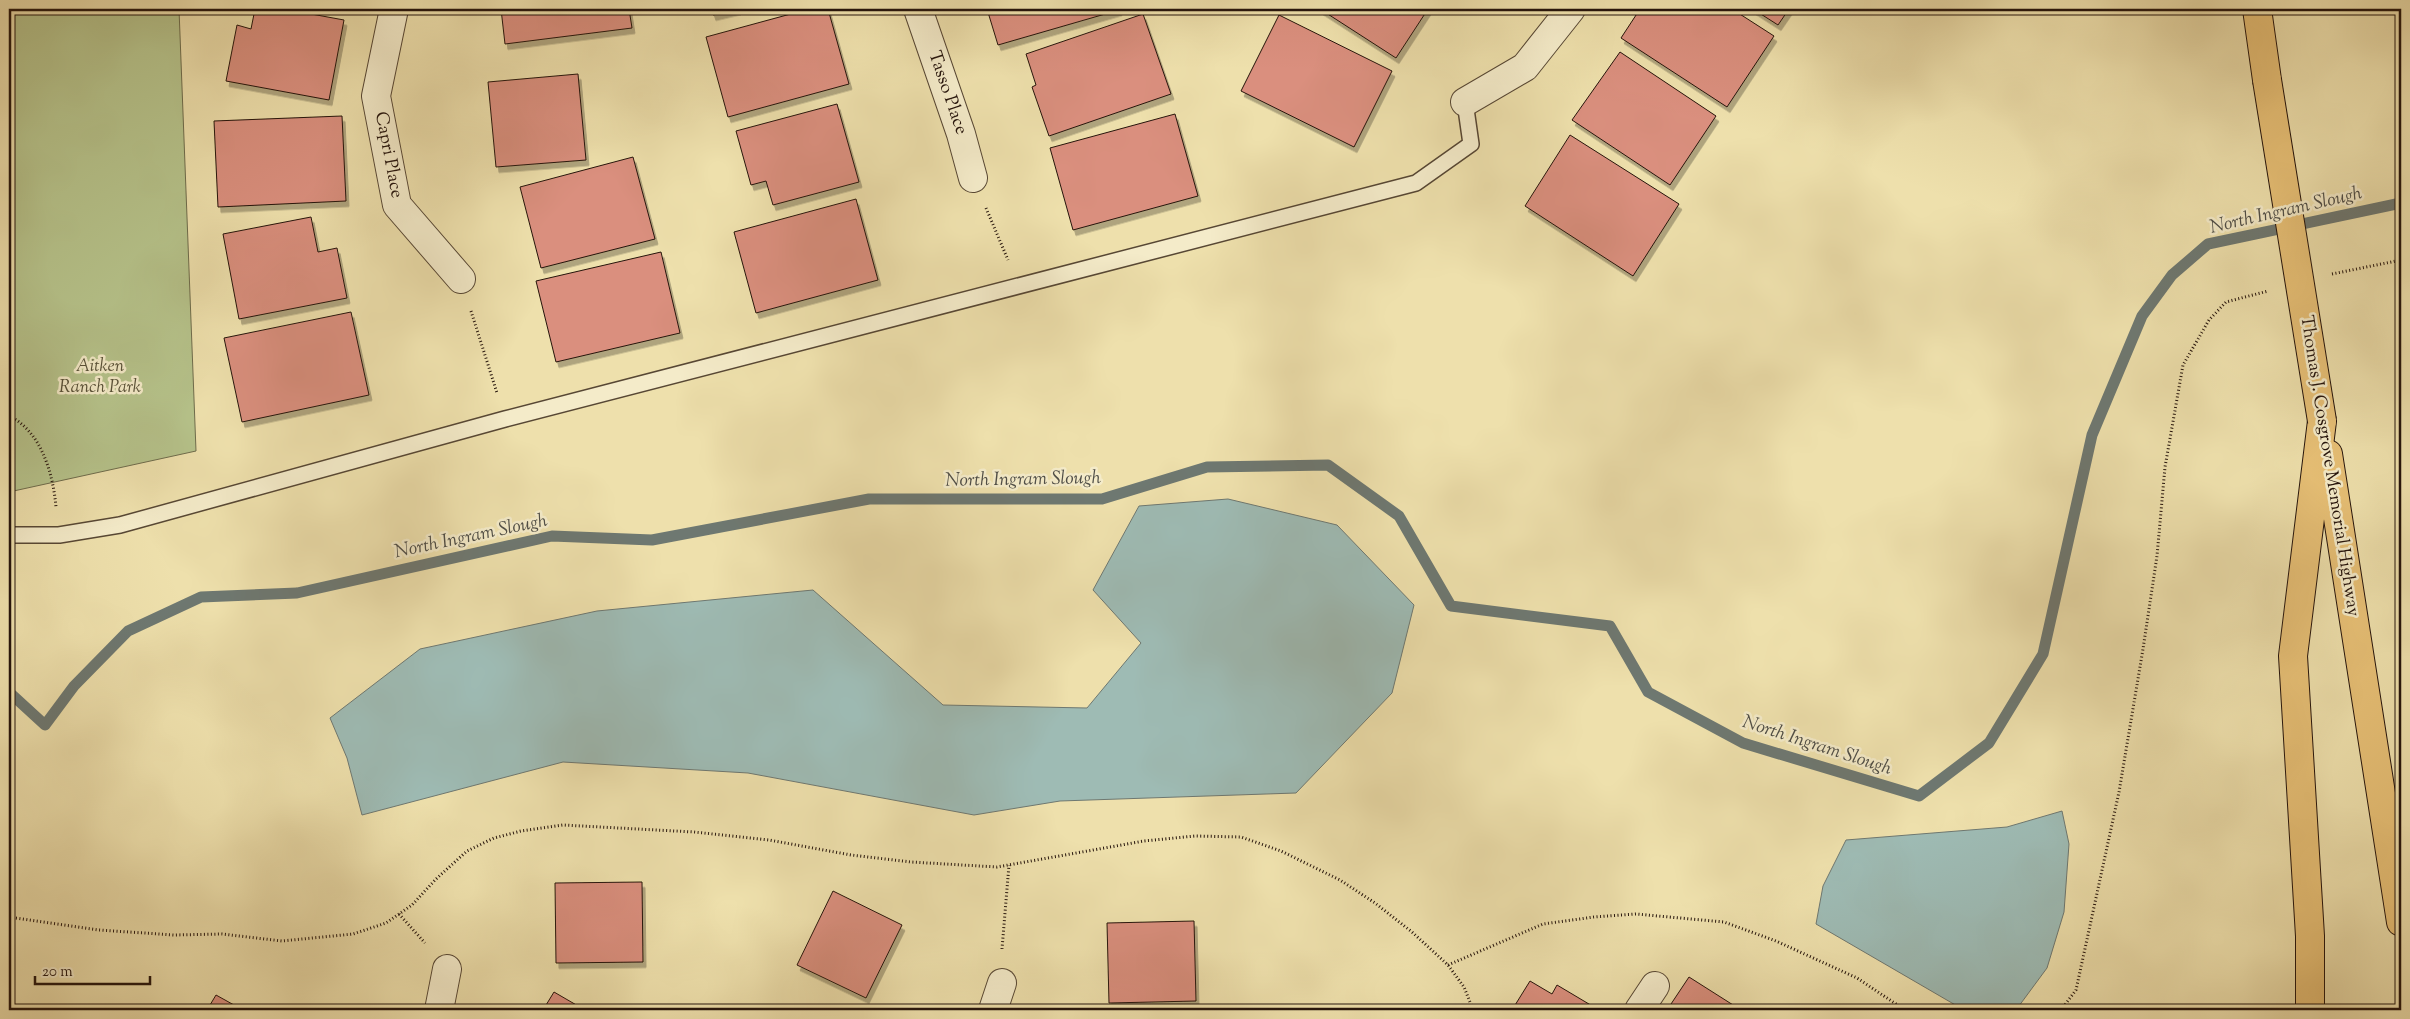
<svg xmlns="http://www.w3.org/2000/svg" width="2410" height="1019" viewBox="0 0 2410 1019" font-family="'Sorts Mill Goudy',serif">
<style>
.green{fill:#b6c38b;stroke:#6e6c4c}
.water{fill:#9ebbb4;stroke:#6e7871}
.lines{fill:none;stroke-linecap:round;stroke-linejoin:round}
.stream{stroke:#6e7871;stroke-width:11}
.building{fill:#da8f7e;stroke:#25140c;filter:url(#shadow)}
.lane-casing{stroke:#574734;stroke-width:18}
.street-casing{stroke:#574734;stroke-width:30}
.highway-casing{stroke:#25140c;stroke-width:30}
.path{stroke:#25140c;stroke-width:3;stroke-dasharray:1 2.5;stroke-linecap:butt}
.lane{stroke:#f4ebc9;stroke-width:15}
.street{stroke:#f4ebc9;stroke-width:28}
.highway{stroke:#e7c076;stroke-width:28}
.highway-bridge-casing{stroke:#25140c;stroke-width:30;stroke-linecap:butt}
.highway-bridge{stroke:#e7c076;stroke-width:28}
.labels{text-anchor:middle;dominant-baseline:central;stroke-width:5;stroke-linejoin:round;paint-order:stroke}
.street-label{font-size:18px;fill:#25140c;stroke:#f4ebc9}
.park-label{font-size:18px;font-style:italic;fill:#585138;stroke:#f4ebc9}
.water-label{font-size:19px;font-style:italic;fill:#4f4e47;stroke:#f4ebc9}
</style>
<defs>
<filter id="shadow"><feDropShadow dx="3" dy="5.5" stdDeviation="0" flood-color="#0004"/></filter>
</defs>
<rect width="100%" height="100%" fill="#eee0ac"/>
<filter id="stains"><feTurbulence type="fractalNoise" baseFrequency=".004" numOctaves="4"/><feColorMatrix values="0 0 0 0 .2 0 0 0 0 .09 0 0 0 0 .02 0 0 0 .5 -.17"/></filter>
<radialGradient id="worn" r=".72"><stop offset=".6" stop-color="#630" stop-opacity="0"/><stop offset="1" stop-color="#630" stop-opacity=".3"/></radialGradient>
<polygon class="green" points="9,9 179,9 196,451 9,492"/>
<g class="water">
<polygon points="1228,499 1337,525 1414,605 1392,693 1296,793 1060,801 974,815 748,773 563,762 362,815 347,758 330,718 420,649 597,611 813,590 943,705 1087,708 1141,643 1093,590 1139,506"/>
<polygon points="2062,811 2069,844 2064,912 2047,968 2016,1010 1964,1010 1816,924 1823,886 1846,840 2007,827"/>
</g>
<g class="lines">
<polyline class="stream" points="9,692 45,725 74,686 128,631 201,597 297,593 552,536 652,540 869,499 1102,499 1207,467 1328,465 1399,516 1451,606 1610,626 1648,692 1743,743 1919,796 1989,743 2043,654 2092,435 2142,316 2172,275 2208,244 2401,203"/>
</g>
<g class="building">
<polygon points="255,9 284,9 344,20 329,100 226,81 237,25 251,29"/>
<polygon points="501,9 629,9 632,28 505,44"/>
<polygon points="711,9 738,9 713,15"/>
<polygon points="809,9 828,9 849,84 728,117 706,37"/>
<polygon points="987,9 1119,9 1119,10 998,45"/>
<polygon points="1320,9 1428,9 1396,58"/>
<polygon points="1640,9 1732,9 1774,36 1727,107 1621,38"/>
<polygon points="1753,9 1789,9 1778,25"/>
<polygon points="1143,14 1171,94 1049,136 1032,87 1036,85 1026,54"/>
<polygon points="1279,15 1392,71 1354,147 1241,91"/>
<polygon points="1620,52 1716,116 1670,185 1572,120"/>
<polygon points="578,74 586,160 496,167 488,82"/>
<polygon points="837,104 859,182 773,205 766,181 751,185 736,131"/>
<polygon points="1175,114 1198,196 1073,230 1050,148"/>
<polygon points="342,116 346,201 218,207 214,121"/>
<polygon points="1570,135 1679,204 1633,276 1525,206"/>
<polygon points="633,157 655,239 541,268 520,187"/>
<polygon points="856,199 878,280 756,313 734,232"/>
<polygon points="311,217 318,252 337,248 347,298 239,319 223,234"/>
<polygon points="661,252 680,333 556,362 536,281"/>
<polygon points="351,312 369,395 242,422 224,338"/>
<polygon points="642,882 643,962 556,963 555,883"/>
<polygon points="833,891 902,925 866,998 797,965"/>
<polygon points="1194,921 1196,1001 1109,1003 1107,923"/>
<polygon points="1689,977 1741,1010 1667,1010"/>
<polygon points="1530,981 1552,994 1557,985 1599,1010 1512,1010"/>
<polygon points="554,992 585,1010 543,1010"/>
<polygon points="216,995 243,1010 207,1010"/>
</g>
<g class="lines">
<defs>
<polyline id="lane" points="9,535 59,535 120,525 505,419 1416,183 1471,144 1465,102"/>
<g id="street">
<polyline points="394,9 376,96 397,205 461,279"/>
<polyline points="918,9 961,134 973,178"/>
<polyline points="1465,102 1525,67 1571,9"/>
<polyline points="439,1010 447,969"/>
<polyline points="993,1010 1002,983"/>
<polyline points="1639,1010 1655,986"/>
</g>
<g id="highway">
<polyline points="2257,9 2267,80"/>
<polyline points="2328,454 2401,922"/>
<polyline points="2310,1010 2310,936 2293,656 2322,421"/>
</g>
</defs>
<use href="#lane" class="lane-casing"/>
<use href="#street" class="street-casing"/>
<use href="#highway" class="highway-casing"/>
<g class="path">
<polyline points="986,208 1008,260"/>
<polyline points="2332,274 2401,260"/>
<polyline points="471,311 497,393"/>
<path d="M 9,416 C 41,431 53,473 56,507"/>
<polyline points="399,914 425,943"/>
<polyline points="9,917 99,930 174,935 222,934 282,941 353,934 386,923 412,905 436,879 467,851 494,838 521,831 563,825 694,832 769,840 851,855 911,862 997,867 1144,841 1195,836 1241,837 1281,851 1340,880 1375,903 1412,932 1448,965 1464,987 1473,1010"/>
<polyline points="1002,949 1009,865"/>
<polyline points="1448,965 1543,924 1594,917 1636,914 1724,922 1776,941 1857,978 1905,1010"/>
<polyline points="2061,1010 2076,990 2119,792 2143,649 2157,556 2165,467 2183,365 2209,320 2226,302 2268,291"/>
</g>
<use href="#lane" class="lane"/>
<use href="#street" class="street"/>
<use href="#highway" class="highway"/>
<defs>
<polyline id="highway-bridge" points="2267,80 2322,421"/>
</defs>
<use href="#highway-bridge" class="highway-bridge-casing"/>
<use href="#highway-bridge" class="highway-bridge"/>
</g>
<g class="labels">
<g class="street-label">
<text transform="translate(947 93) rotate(71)">Tasso Place</text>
<text transform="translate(388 155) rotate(79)">Capri Place</text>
<text transform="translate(2329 466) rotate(81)">Thomas J. Cosgrove Memorial Highway</text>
</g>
<g class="park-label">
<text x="100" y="367">Aitken<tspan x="100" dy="21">Ranch Park</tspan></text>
</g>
<g class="water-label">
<text transform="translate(2286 211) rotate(-13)">North Ingram Slough</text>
<text transform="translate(1023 480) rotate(-1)">North Ingram Slough</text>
<text transform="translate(471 537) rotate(-12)">North Ingram Slough</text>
<text transform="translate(1817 746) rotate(18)">North Ingram Slough</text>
</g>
</g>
<rect width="2410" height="1019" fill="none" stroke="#eee0ac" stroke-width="30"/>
<rect x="10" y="10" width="2390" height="999" fill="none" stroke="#25140c" stroke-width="2.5"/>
<rect x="15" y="15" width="2380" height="989" fill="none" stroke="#25140c"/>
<path d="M35 976v8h115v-8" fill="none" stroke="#25140c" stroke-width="2.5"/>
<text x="42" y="976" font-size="15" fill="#25140c" stroke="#f4ebc9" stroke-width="4" paint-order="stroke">20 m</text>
<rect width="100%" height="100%" filter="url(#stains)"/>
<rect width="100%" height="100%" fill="url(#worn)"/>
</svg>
